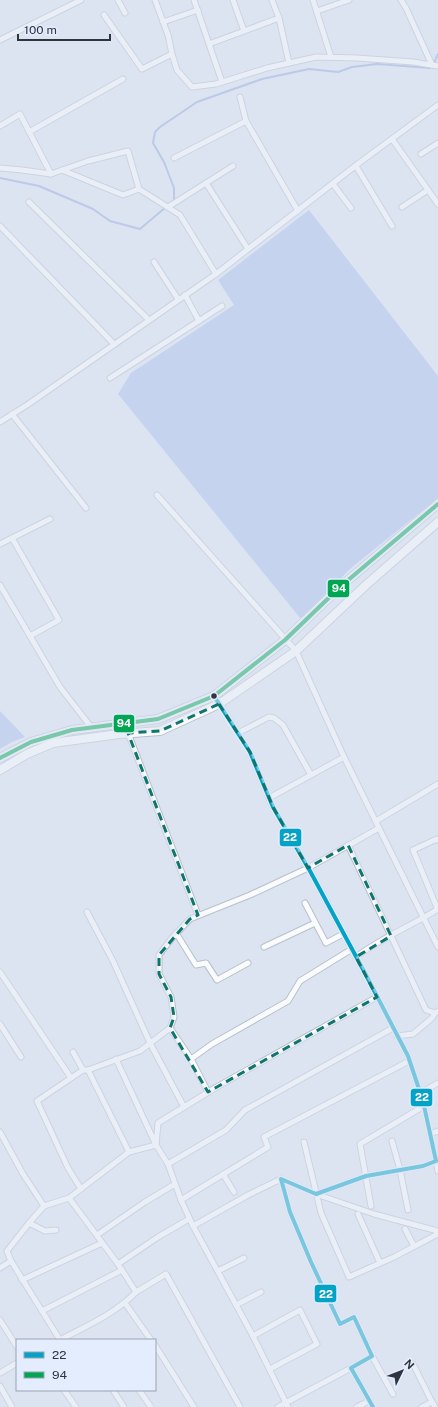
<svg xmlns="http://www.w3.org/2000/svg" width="438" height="1407" viewBox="0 0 438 1407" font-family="'Public Sans',sans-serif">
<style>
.forest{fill:#acbfe9}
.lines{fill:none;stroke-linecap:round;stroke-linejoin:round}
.stream{stroke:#95abdc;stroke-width:2}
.street-casing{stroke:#b9c0cb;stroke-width:7}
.primary-casing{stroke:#b9c0cb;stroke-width:10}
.street{stroke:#fafbfd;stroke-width:5}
.primary{stroke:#fafbfd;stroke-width:8}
.bus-1-casing{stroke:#e4edfe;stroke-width:7}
.bus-2-casing{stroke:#e4edfe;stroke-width:7}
.bus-1{stroke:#02a3c7;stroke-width:4}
.bus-2{stroke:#00a651;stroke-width:4}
.marked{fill:none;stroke:#0f766e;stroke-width:3;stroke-dasharray:8 5;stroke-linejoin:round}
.bus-dot{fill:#2f343f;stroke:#e4edfe;stroke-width:1.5}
.line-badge{stroke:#e4edfe;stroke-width:1.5}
.badge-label{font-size:11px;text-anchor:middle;font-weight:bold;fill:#fff}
</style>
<rect width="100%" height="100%" fill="#dce4f2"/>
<g class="forest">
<polygon points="309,210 438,376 438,498 351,568 301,619 118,394 131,373 234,305 218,280"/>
<polygon points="0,711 25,737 12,742 0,749"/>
</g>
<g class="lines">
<g class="stream">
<polyline points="0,178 39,186 93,209 110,221 140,229 166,207"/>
<polyline points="171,203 174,200 174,188 164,162 153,143 155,132 160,127 197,102 262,79 309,69 338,72 352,67 377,64 430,68 434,63 438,54"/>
</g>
<defs>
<g id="street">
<polyline points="118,0 125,13"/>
<polyline points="155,0 168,35 172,54 177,70 192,87 216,84 267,68 316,57 357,58 413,62 438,66"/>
<polyline points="194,0 222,82"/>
<polyline points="233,0 244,31"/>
<polyline points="272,0 279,18 289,63"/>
<polyline points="313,0 331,57"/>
<polyline points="401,0 406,8 432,65"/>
<polyline points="317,11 349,0"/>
<polyline points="104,15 142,69 172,54"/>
<polyline points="163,22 198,10"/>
<polyline points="0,40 81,0"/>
<polyline points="209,44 279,18"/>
<polyline points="246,121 298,211"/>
<polyline points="0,126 20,114 51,174"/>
<polyline points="29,132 123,79"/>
<polyline points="392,139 438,204"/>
<polyline points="421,154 438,143"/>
<polyline points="174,158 246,121 240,97"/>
<polyline points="356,166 392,226"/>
<polyline points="0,168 22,170 51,174 88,161 128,151 139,189 180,215 216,274"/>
<polyline points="62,170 123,195 139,189"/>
<polyline points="206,183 248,249"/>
<polyline points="333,184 351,208"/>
<polyline points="29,202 149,320"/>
<polyline points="168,207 233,166"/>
<polyline points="402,207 428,190"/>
<polyline points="0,226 114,344"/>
<polyline points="154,262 178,299"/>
<polyline points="185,295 199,321"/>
<polyline points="110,378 222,306"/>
<polyline points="12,414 86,508"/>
<polyline points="0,422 27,405 216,274 359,163 438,105"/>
<polyline points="12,538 59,620 30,636"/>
<polyline points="0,544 50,519"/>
<polyline points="0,585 60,687 91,727"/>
<polyline points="218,701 250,752 273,807 310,871 366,975 408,1056 423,1101 436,1161 423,1166 366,1176 316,1194 281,1179 290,1212 311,1262 340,1324 354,1317 372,1356 351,1368 373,1407"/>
<polyline points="128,733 198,915"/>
<polyline points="238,733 269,717 274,718 283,725 311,775"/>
<polyline points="269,798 344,757"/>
<polyline points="376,821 438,784"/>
<polyline points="379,828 438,947"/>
<polyline points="438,840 437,839 413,850 438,910"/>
<polyline points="348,845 426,1010 435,1013"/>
<polyline points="305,903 326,943 343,934"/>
<polyline points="87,912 113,961 150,1043 184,1107"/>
<polyline points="176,933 196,965 206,963 217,980 248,963"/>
<polyline points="264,947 315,923"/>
<path d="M 356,957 C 381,938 411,926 438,909"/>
<polyline points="0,972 71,1078"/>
<polyline points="0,1024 21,1057"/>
<polyline points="170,1028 191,1059"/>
<polyline points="397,1036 413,1034 432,1018 435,1013 438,1011"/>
<polyline points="116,1059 156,1145 158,1123 215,1088 377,997"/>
<polyline points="88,1070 140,1051 170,1028 174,1017 171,997 159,974 159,955 172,938 190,919 250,895 308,868 379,828 344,757 296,651 157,495"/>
<polyline points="208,1092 191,1059 212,1044 288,1001 300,981 352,949"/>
<polyline points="421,1093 438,1083"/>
<polyline points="0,1132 23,1174 44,1206 29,1223 7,1251 11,1261"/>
<polyline points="430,1134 438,1131"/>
<polyline points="392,1141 400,1170 408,1210"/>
<polyline points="304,1142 321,1213 349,1277 394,1257 438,1234"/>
<polyline points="129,1152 156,1145 168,1164 181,1200 193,1226 253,1336 288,1407"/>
<polyline points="438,1160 436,1161 438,1171"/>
<polyline points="168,1164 226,1130 245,1110 393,1028"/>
<polyline points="223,1174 234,1192"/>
<polyline points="81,1189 68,1168 37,1101 83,1070"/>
<polyline points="316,1194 374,1214 438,1231"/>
<polyline points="69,1198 129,1152 88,1070 83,1070 73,1052"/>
<polyline points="181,1200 268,1147 264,1137 409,1061"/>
<path d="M 44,1206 L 69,1198 L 118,1264 L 136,1292 C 115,1314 86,1326 60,1340"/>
<polyline points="371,1206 360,1144 424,1106"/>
<polyline points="358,1214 380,1263"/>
<polyline points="29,1223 45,1231 56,1230"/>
<polyline points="193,1226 248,1195 281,1179"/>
<polyline points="405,1229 414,1246"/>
<polyline points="97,1235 145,1202 175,1184"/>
<polyline points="118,1264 158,1237 189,1219"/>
<polyline points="0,1268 11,1261 60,1340"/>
<polyline points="218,1271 244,1258"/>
<polyline points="22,1280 102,1243"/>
<polyline points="136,1292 166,1274 240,1407"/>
<polyline points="125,1303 151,1340"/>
<polyline points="236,1305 261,1292"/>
<polyline points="42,1311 122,1270"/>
<polyline points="0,1320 17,1347"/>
<polyline points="253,1336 300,1310 317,1344 270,1369"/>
<polyline points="155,1345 194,1407"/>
<polyline points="372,1356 393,1394"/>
<polyline points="413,1364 432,1402"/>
<polyline points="0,1373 17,1363"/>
<polyline points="0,1386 12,1407"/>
<polyline points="64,1390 76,1407"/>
<polyline points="113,1390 124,1407"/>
<polyline points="139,1390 151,1407"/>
<polyline points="278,1407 351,1368"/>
<polyline points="357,1407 369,1401"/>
<polyline points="422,1407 432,1402 435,1407"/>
</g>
<g id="primary">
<polyline points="0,758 31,742 72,730 158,719 214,696 285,640 340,587 438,504"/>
<polyline points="0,770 27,754 53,743 119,734 160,731 219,704 296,651 366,585 438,522"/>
</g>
</defs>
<use href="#street" class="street-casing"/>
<use href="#primary" class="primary-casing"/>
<use href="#street" class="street"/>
<use href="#primary" class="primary"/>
<defs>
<polyline id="bus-1" points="214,696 250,752 273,807 310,871 366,975 408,1056 423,1101 436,1161 423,1166 366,1176 316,1194 281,1179 290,1212 311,1262 340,1324 354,1317 372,1356 351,1368 373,1407"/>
<polyline id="bus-2" points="0,758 31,742 72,730 158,719 214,696 285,640 340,587 438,504"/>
</defs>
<use href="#bus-1" class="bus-1-casing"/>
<use href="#bus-2" class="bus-2-casing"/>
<use href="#bus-1" class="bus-1"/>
<use href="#bus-2" class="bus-2"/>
</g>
<path d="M0 0H438V1407H0ZM 219,704 L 250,752 L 273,807 L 308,868 L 348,845 L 391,936 L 356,957 L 377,997 L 208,1092 L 170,1028 L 174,1017 L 171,997 L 159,974 L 159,955 L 190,919 L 198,915 L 128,733 L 160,731 Z" fill="#dce4f2" fill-opacity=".55" fill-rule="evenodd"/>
<path class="marked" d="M 219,704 L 250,752 L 273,807 L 308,868 L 348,845 L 391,936 L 356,957 L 377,997 L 208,1092 L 170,1028 L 174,1017 L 171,997 L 159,974 L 159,955 L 190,919 L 198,915 L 128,733 L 160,731 Z"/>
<circle class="bus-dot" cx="214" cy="696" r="3.5"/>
<g class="line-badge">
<rect x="327" y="579" width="23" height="19" rx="4" fill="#00a651"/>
<rect x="113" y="714" width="22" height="19" rx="4" fill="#00a651"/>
<rect x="279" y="828" width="23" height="19" rx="4" fill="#02a3c7"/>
<rect x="410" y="1088" width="23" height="19" rx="4" fill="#02a3c7"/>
<rect x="314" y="1284" width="23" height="19" rx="4" fill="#02a3c7"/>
</g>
<g class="badge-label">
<text x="339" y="592">94</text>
<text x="124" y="727">94</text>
<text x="290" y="841">22</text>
<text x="422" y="1101">22</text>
<text x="326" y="1298">22</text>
</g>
<rect x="16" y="1339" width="140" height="52" fill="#e4edfe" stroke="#9ca3b2"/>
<rect x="24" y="1352" width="20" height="6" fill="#02a3c7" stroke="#9ca3b2"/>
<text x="52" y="1359" font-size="12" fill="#2f343f">22</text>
<rect x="24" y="1372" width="20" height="6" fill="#00a651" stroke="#9ca3b2"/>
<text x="52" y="1379" font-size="12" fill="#2f343f">94</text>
<g transform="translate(402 1371) rotate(47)" stroke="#e4edfe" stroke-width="3" paint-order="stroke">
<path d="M0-3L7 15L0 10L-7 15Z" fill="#2f343f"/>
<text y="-6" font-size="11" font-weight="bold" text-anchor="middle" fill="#2f343f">N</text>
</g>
<path d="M18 34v6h92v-6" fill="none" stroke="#2f343f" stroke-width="2"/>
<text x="24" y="34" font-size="12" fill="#2f343f" stroke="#e4edfe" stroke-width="3" paint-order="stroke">100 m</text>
</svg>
